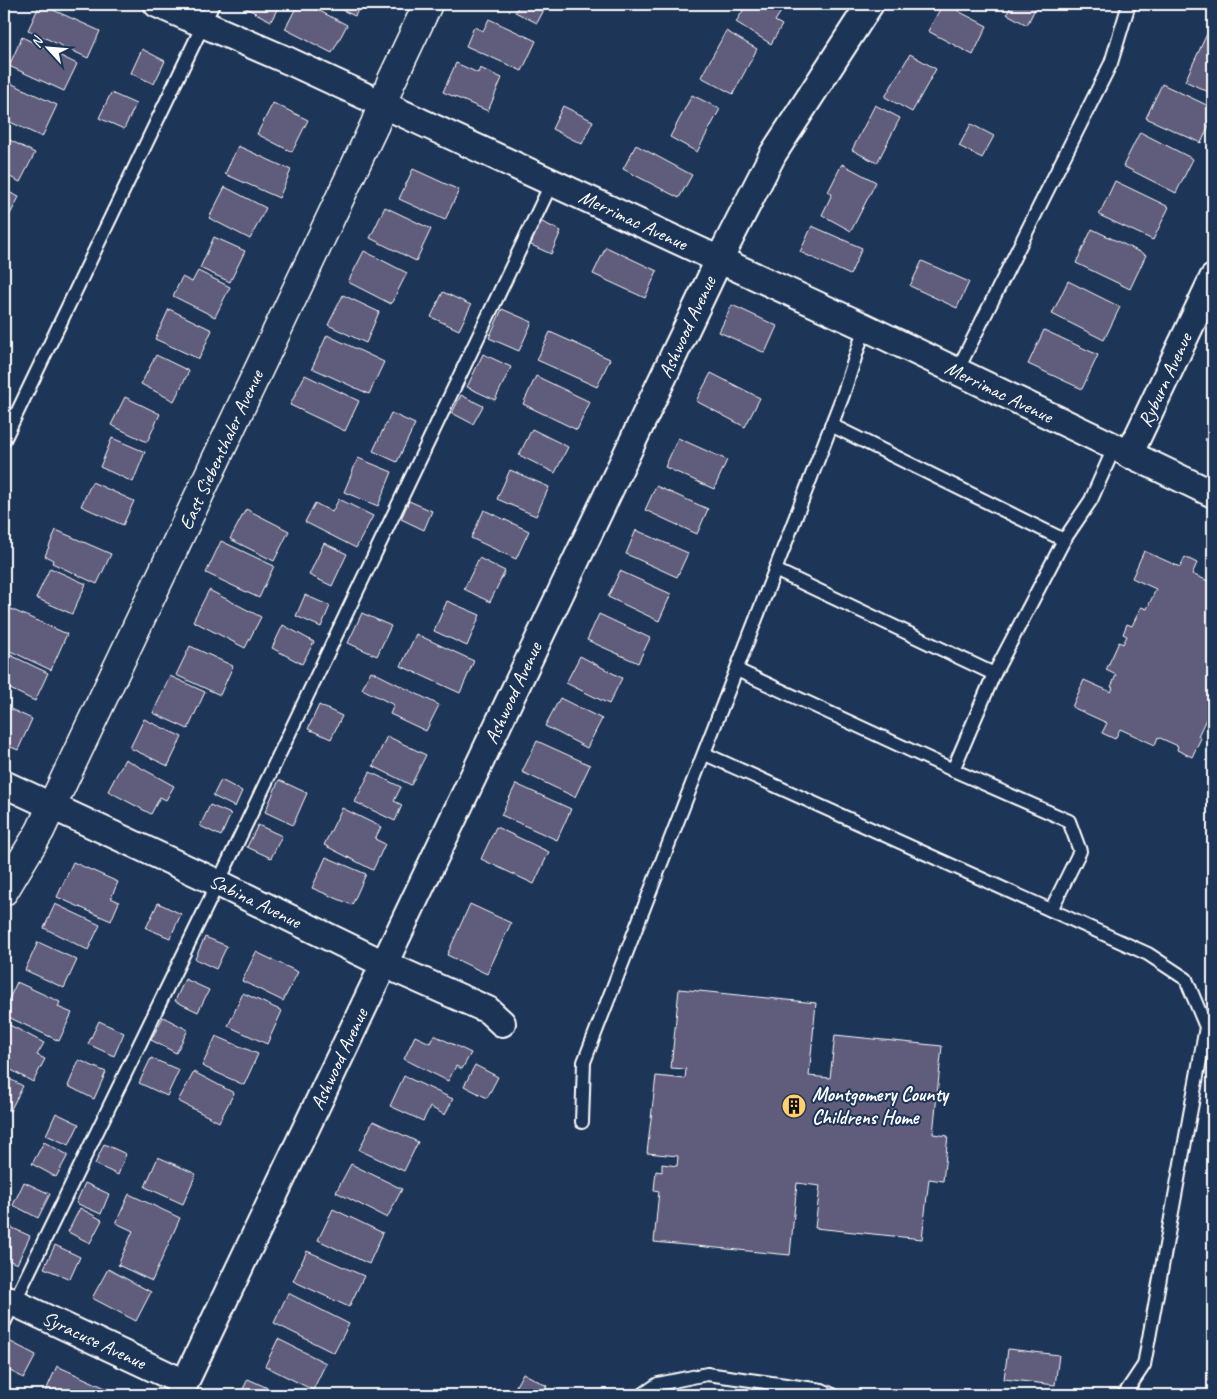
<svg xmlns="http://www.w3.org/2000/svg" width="1217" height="1399" viewBox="0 0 1217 1399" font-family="Caveat,sans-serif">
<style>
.building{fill:#5e5c7c;stroke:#fff}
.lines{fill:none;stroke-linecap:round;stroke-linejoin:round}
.lane-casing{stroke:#fff;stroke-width:16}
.street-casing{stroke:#fff;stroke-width:30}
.secondary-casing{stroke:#fff;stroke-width:31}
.lane{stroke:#1d3557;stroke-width:12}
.street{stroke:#1d3557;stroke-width:26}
.secondary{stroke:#1d3557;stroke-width:28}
.labels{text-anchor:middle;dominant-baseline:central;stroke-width:4;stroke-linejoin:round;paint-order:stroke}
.street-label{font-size:20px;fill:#fff;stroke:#1d3557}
.poi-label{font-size:20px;font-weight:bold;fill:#fff;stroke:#1d3557;text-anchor:start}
</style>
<rect width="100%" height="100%" fill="#1d3557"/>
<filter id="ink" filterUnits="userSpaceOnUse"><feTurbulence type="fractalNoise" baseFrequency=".02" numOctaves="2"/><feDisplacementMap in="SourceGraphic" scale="10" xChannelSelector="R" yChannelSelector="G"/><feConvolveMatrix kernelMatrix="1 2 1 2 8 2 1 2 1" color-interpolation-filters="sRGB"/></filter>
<g filter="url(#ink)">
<g class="building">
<polygon points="40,4 100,31 88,58 28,30"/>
<polygon points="238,4 280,4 271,21"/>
<polygon points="298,4 306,4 347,25 332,53 285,29"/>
<polygon points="329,4 361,4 355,16"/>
<polygon points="520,4 547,4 537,23 515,12"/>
<polygon points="747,4 786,4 775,21 782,25 771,44 736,22"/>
<polygon points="943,4 962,4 958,11 987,26 973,55 928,31"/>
<polygon points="1012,4 1037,5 1027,25 1007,14"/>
<polygon points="489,19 536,41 522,71 466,46 474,27 483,31"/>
<polygon points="1213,21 1213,94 1185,81"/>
<polygon points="726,31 757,49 733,94 701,77"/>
<polygon points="22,37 77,64 64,91 9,66"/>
<polygon points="142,49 165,61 154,84 131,73"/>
<polygon points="910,54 936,69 912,112 885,97"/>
<polygon points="456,63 478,73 480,68 502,78 488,111 443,92"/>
<polygon points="4,80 57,105 42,137 4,119"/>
<polygon points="1162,84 1213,108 1213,117 1201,143 1146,118"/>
<polygon points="111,93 136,104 124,129 99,118"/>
<polygon points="692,95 720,109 697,152 670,137"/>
<polygon points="273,103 308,120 292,152 257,134"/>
<polygon points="875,105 900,118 877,163 852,150"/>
<polygon points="563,106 593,121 582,144 552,129"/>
<polygon points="971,124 994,136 982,158 959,146"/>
<polygon points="1140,132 1193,159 1176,193 1123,166"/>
<polygon points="4,137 35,153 20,182 4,174"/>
<polygon points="636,145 692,175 679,198 623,169"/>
<polygon points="238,146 291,170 279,198 225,174"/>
<polygon points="842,164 876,182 851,231 822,215 832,194 828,192"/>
<polygon points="413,169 459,190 445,220 399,199"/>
<polygon points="1115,181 1169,207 1153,240 1099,215"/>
<polygon points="225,187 266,208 250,239 209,218"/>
<polygon points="4,190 19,197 4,226"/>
<polygon points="385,207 431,229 416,261 370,238"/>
<polygon points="540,221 561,231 551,254 529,244"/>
<polygon points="812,226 862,248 850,275 800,252"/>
<polygon points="1092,229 1146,255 1130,289 1076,263"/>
<polygon points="214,237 245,251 230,282 200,268"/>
<polygon points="606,247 657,271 645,298 593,274"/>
<polygon points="364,251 407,273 391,304 348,282"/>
<polygon points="922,261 969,282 957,308 910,286"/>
<polygon points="198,271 230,287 215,317 173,296 182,277 192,282"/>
<polygon points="1068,281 1120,307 1104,340 1052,314"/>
<polygon points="443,292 471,305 459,330 431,317"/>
<polygon points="343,295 379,312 366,343 328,325"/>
<polygon points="732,305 777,326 765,353 719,332"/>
<polygon points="169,309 212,330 199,359 155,339"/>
<polygon points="502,309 532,322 519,351 489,338"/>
<polygon points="1044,330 1098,355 1082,389 1028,364"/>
<polygon points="550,332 610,359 597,387 537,360"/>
<polygon points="327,335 384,362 369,394 312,368"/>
<polygon points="483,354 511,367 495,400 467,387"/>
<polygon points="156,355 189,371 174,401 141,384"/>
<polygon points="711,373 760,398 745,427 696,401"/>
<polygon points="305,375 359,401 345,431 290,405"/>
<polygon points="536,376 590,402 577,430 523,404"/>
<polygon points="461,395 483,406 473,424 452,413"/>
<polygon points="125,397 160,414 147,442 111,425"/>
<polygon points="391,413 415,424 397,462 373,451"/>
<polygon points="1213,424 1213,445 1205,440"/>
<polygon points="532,429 568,447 555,473 519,455"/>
<polygon points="112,438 145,452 133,482 100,467"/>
<polygon points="678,438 727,460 714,489 665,467"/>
<polygon points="358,458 392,472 378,506 344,492"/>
<polygon points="510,470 549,487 536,516 497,499"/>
<polygon points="92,482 134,501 123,525 81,506"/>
<polygon points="656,486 708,509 697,534 645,510"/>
<polygon points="339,499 373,516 356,548 305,522 315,503 332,512"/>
<polygon points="409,501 432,511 424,530 401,519"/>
<polygon points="246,509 289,531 274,561 230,539"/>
<polygon points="484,510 529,531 516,559 471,538"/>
<polygon points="56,530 111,554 97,584 52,563 53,560 45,556"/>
<polygon points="636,530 688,553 677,577 626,554"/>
<polygon points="221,541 274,566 259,598 206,573"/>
<polygon points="324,543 347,554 332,586 309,575"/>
<polygon points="1144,551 1180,567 1185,557 1197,563 1192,574 1213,583 1213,704 1198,736 1201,738 1192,757 1177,750 1178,746 1158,737 1155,745 1120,729 1115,739 1102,733 1107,723 1072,707 1084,680 1111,692 1113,688 1111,687 1116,675 1106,670 1119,642 1123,644 1127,636 1123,634 1127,624 1132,626 1141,607 1147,609 1156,589 1132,578"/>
<polygon points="479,558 505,571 490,602 464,589"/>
<polygon points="50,568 86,584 72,614 36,598"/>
<polygon points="620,571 671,594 659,621 608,597"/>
<polygon points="209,590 261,617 245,648 193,621"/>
<polygon points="305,595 330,606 321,627 296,616"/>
<polygon points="447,601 480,615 467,646 434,631"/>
<polygon points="4,606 67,634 51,670 4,648"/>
<polygon points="362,613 391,626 377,656 348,643"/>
<polygon points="599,614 650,638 638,663 587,640"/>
<polygon points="283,625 314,642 302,664 272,648"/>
<polygon points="416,634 474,661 460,693 401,666"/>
<polygon points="190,646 233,666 220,695 176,675"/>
<polygon points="4,652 48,673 35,701 4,686"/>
<polygon points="580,656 622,678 609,704 566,683"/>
<polygon points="371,671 439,705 426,731 390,714 394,705 362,689"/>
<polygon points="170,676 205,692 188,729 153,713"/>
<polygon points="560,698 602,719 587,748 545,726"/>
<polygon points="319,705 342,716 331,739 308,729"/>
<polygon points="4,706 32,719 18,750 4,744"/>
<polygon points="144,719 182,737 168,766 130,748"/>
<polygon points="387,736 426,755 411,785 373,766"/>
<polygon points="537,741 590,765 575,797 522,772"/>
<polygon points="125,759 174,786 166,800 160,797 151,814 108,791"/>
<polygon points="370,772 401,787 394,801 402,805 395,821 355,802"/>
<polygon points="221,780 242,791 235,807 213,796"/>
<polygon points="279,780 307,793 293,825 265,812"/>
<polygon points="516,784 571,809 557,840 501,815"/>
<polygon points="210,805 231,814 221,836 200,826"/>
<polygon points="342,808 381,827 375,839 385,844 373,870 324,845"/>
<polygon points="258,825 282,836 271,858 247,847"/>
<polygon points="496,827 549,852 534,884 481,859"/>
<polygon points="326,857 366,874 352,905 312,888"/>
<polygon points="73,862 118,882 111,898 119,902 111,921 57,897"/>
<polygon points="158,903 181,914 170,938 146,928"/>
<polygon points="55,904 100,925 88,950 44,928"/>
<polygon points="470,904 511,923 487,974 447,955"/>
<polygon points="205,937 227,946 216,969 195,959"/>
<polygon points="38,942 77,960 64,988 25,970"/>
<polygon points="256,952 298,972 283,1001 242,981"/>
<polygon points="185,979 209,990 198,1012 175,1001"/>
<polygon points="17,982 60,1002 58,1007 72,1013 59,1041 4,1015 4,1010"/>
<polygon points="679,989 816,1003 809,1076 830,1078 835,1035 942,1046 933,1134 948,1136 943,1181 929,1179 922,1239 815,1228 820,1186 797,1183 790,1255 654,1242 659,1191 654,1190 656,1171 662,1172 662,1164 677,1166 678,1156 647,1153 656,1076 685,1079 686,1069 671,1068"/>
<polygon points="243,993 282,1011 267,1044 228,1026"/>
<polygon points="163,1017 188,1030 176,1053 151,1040"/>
<polygon points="99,1021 124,1033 114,1056 88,1044"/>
<polygon points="4,1022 44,1043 37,1055 45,1059 33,1082 4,1066"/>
<polygon points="434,1035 471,1053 462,1069 456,1066 448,1081 404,1059 415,1036 430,1043"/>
<polygon points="216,1036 258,1054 244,1085 202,1066"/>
<polygon points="151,1058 179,1070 167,1096 139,1083"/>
<polygon points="79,1060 106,1072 94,1099 68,1086"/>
<polygon points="475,1065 498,1077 487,1098 464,1086"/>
<polygon points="194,1072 234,1093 219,1122 178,1101"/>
<polygon points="4,1076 23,1086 10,1111 4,1108"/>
<polygon points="404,1076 453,1099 445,1115 430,1107 423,1121 390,1106"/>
<polygon points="56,1113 79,1124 69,1145 46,1135"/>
<polygon points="373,1121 418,1142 404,1171 359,1150"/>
<polygon points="44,1142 68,1155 56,1177 32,1164"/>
<polygon points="104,1144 126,1154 118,1175 95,1164"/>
<polygon points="158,1157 196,1174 183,1204 145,1187"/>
<polygon points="351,1164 402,1189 387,1218 336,1192"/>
<polygon points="24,1182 50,1194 38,1218 13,1205"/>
<polygon points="85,1183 109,1194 101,1214 76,1203"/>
<polygon points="129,1194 180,1218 152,1281 118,1265 133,1231 116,1223"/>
<polygon points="80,1208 102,1220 90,1243 68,1232"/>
<polygon points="333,1209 383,1233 369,1264 318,1240"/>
<polygon points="4,1224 30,1236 17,1264 4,1258"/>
<polygon points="55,1245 80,1257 70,1279 44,1268"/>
<polygon points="307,1251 364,1276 349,1307 293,1281"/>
<polygon points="108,1269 151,1292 136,1321 92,1298"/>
<polygon points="288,1293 349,1324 334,1353 274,1323"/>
<polygon points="278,1339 326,1363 313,1390 265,1366"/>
<polygon points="9,1341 36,1355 24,1378 4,1368 4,1351"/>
<polygon points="1008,1349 1059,1355 1055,1385 1004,1379"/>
<polygon points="57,1366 121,1395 44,1395"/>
<polygon points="523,1373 547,1386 543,1395 511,1395"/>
<polygon points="248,1379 281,1394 281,1395 240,1395"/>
</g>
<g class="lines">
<defs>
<g id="lane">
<polyline points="957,371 1111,63 1129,4"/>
<polyline points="831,425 1064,540"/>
<polyline points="4,440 213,4"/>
<polyline points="775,570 994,674"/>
<polyline points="737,670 953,770"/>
<polyline points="705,754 1148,954 1186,979 1206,1027 1144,1365 1124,1395"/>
<polyline points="1051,910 1080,851 1069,821 953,770 994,674 1064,540 1091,500 1114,448"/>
<polyline points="582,1122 584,1062 843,395 865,327"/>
<polyline points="4,1323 218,883 552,182"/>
<polyline points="642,1395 658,1384 707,1374 822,1390 833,1395"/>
</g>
<g id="street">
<polyline points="157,4 289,61 865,327 1213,494"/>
<polyline points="1129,455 1213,278"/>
<polyline points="4,784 218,883 384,964 488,1010 502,1023"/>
<polyline points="4,1298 185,1383"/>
<polyline points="179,1395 719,260 773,154 870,4"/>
</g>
<polyline id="secondary" points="4,891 40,831 375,124 391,82 428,4"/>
</defs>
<use href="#lane" class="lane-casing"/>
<use href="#street" class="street-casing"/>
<use href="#secondary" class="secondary-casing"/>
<use href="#lane" class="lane"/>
<use href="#street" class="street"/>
<use href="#secondary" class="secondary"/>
</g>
</g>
<defs>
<symbol id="building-disc" viewBox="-11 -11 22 22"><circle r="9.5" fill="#ffd166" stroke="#1d3557"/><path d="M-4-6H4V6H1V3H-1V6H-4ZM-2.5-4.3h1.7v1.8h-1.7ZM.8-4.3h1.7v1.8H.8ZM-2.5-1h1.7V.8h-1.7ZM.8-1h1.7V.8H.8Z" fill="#111"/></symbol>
</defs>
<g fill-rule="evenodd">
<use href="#building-disc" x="780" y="1092" width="28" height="28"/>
</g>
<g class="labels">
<g class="street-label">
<text transform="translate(633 220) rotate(25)">Merrimac Avenue</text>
<text transform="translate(687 327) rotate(-65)">Ashwood Avenue</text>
<text transform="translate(1165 380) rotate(-65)">Ryburn Avenue</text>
<text transform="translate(999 392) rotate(26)">Merrimac Avenue</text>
<text transform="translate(221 450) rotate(-65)">East Siebenthaler Avenue</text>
<text transform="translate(513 693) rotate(-65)">Ashwood Avenue</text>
<text transform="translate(255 901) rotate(26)">Sabina Avenue</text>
<text transform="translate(339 1059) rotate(-65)">Ashwood Avenue</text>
<text transform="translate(94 1340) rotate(25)">Syracuse Avenue</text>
</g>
<g class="poi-label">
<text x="812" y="1094">Montgomery County<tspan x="812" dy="23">Childrens Home</tspan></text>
</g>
</g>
<rect width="1217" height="1399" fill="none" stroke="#1d3557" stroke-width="20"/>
<rect x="10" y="10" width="1197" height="1379" fill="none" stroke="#fff" stroke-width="2" filter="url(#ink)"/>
<g transform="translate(48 48) rotate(296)" stroke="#1d3557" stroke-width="4" paint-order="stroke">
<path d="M0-4L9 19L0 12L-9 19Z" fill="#ffffff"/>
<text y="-8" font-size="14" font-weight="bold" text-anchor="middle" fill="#ffffff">N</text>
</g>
</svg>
